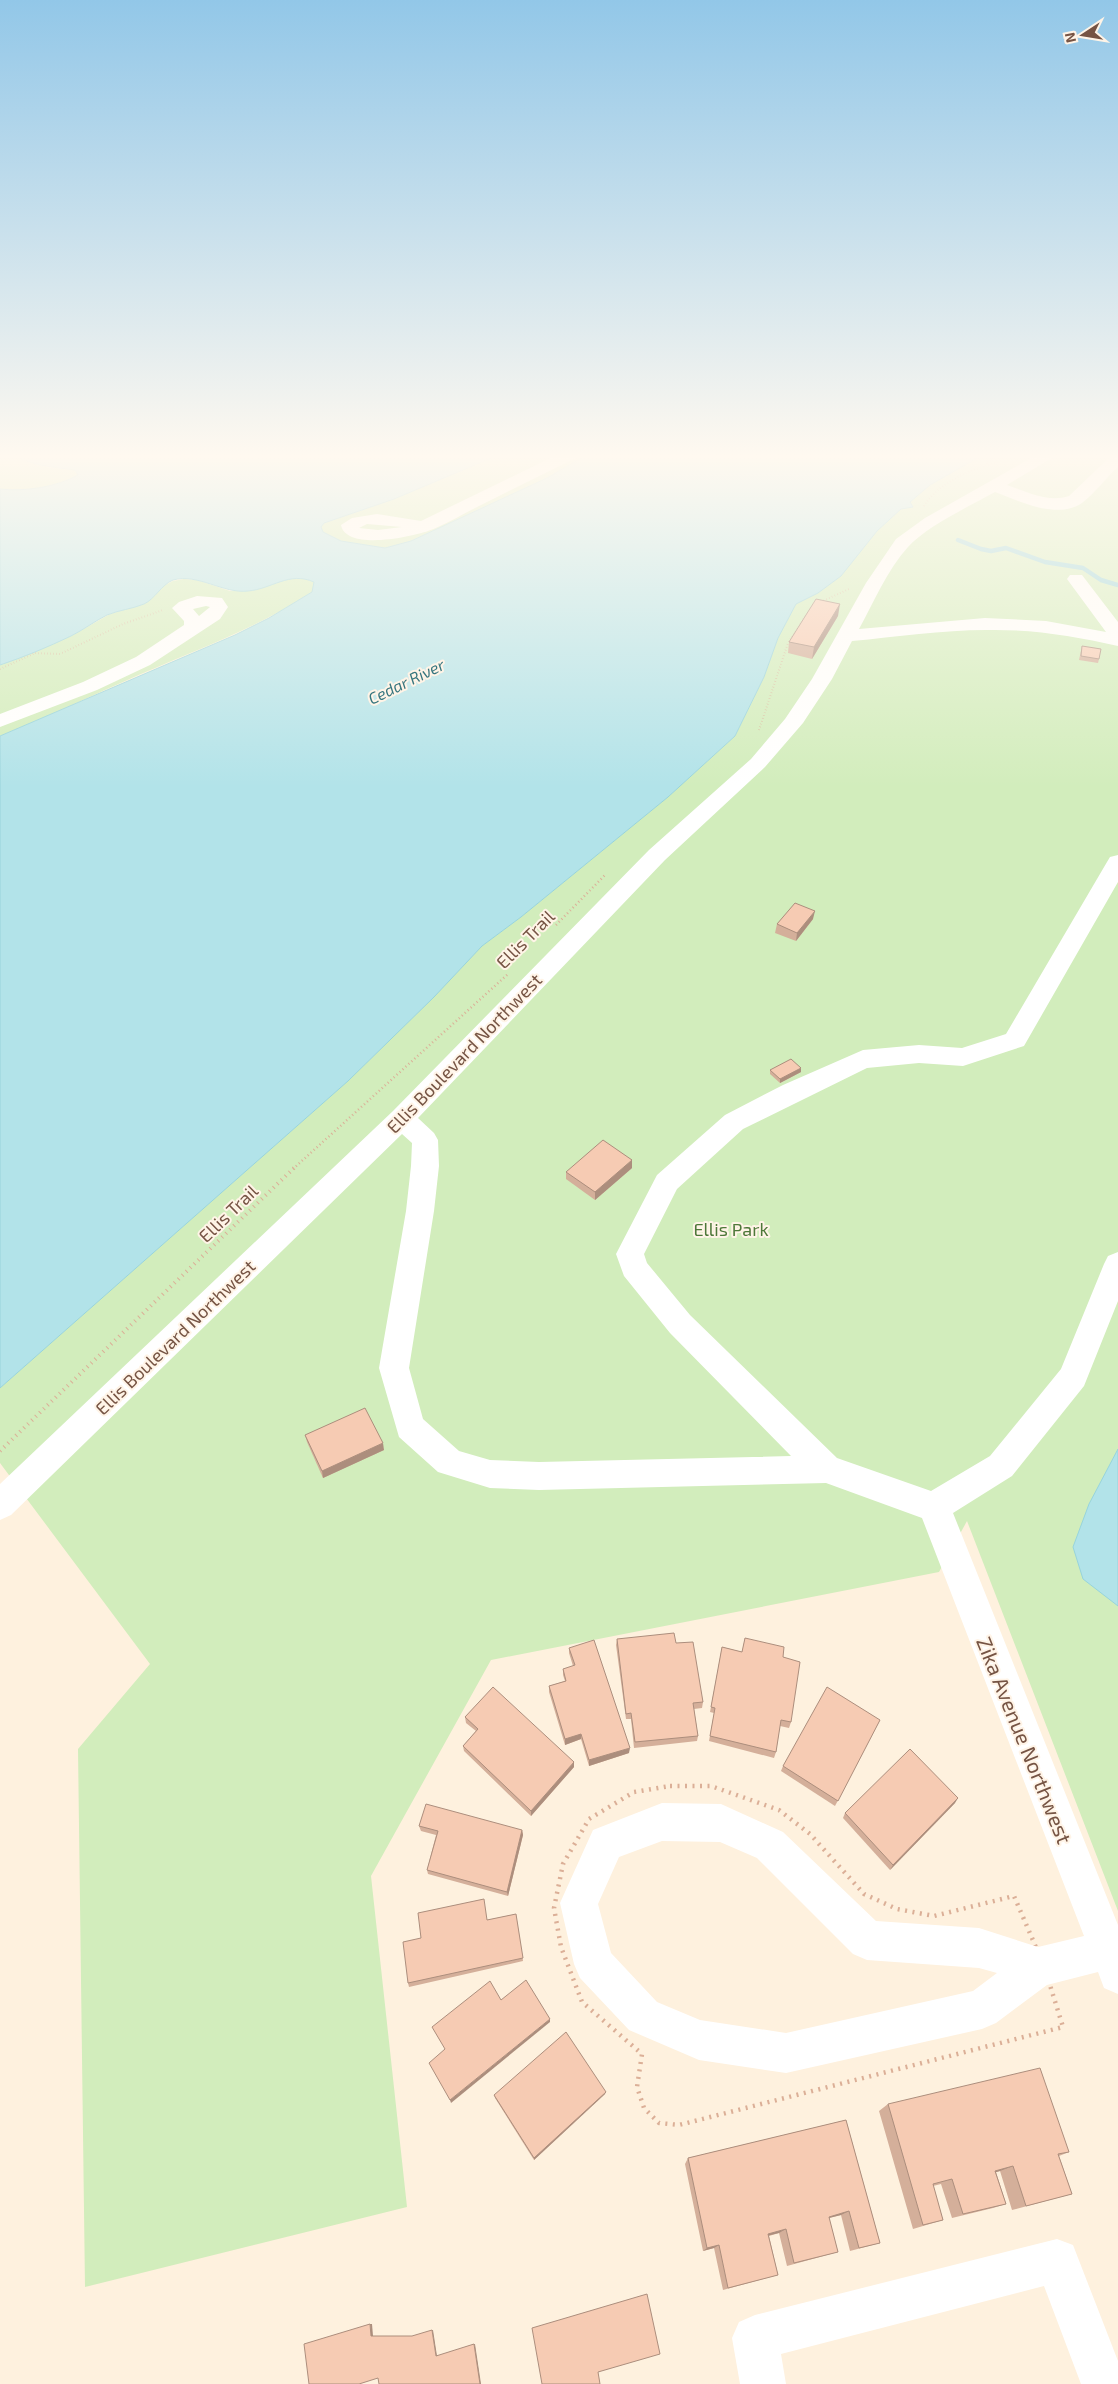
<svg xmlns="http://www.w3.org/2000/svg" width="1118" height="2384" viewBox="0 0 1118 2384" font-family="'Exo 2',sans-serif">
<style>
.green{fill:#d2edbc}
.water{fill:#b2e3e9;stroke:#97d4dc}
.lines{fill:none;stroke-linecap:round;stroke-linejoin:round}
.stream{stroke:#97d4dc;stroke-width:4.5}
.path-far3{stroke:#dbaf97;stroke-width:2;stroke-dasharray:0.5 2.5;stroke-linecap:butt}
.path-far2{stroke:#dbaf97;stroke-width:2.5;stroke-dasharray:1 3;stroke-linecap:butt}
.path-far1{stroke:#dbaf97;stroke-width:4;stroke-dasharray:1 4.5;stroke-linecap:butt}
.path{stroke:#dbaf97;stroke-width:4.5;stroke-dasharray:2 5.5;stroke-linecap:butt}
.minor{fill:#fff;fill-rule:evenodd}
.wall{fill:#d4af9a}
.shaded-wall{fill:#ac8e7d}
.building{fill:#f6cbb3;stroke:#ac8e7d}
.labels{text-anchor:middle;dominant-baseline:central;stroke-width:4;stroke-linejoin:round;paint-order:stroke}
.far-water-label{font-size:16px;font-style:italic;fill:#36757e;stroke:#fff4e7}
.street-label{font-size:18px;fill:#765444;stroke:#fff4e7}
.park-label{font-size:18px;fill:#4e7839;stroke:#fff4e7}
.near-street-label{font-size:21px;fill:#765444;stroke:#fff4e7}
</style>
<rect width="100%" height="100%" fill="#fef1de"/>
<g class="green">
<path d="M 0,453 C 16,453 31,463 47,467 C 56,469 66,469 75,470 L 78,475 C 56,486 25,493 0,489 Z"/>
<polygon points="503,453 590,453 547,478 411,541 385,548 341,541 323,532 321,527 324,523 394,499"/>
<polygon points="986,453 1118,453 1118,1911 967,1521 939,1572 491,1660 371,1876 407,2207 85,2287 78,1749 150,1664 0,1463 0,1388 348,1081 434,997 482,946 521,917 668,797 735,736 764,677 778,638 796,604 818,593 841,576 877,531 901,509 913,506 909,502 930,485"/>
<path d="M 303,578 L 315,582 L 312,592 C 253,631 187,653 123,682 C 82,700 42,720 0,736 L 0,665 L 73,635 L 110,614 L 145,603 L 163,586 L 173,581 L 184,579 L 197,580 L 230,591 L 249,591 L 286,579 Z"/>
</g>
<g class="water">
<path d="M 11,453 L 503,453 L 394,499 L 324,523 L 321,527 L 323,532 L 341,541 L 385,548 L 411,541 L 547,478 L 590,453 L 986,453 L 930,485 L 910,502 L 913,507 L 901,509 L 877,531 L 841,576 L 818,593 L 796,604 L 778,638 L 764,677 L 735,736 L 668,797 L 521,917 L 482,946 L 434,997 L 348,1081 L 0,1388 L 0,736 L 235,635 L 269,618 L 312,592 L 314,582 C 289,571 272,589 248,591 C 223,594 198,573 173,580 C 161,585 155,599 144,604 C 132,609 119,610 107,615 C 95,621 83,630 71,636 C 48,647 24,657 0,665 L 0,489 C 24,492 57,487 78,475 L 75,470 C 53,467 30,466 11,453 Z"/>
<polygon points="1118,1449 1118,1606 1083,1579 1073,1547 1089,1504"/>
</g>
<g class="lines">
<polyline class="stream" points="958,540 981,549 991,551 1006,548 1045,562 1083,568 1101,580 1118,585"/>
<g class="path-far3">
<polyline points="989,466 986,462 1003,453"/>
<path d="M 924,506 C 938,483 971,469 996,463"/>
<polyline points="821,602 849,589"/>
<polyline points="0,669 35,653 60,654 123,624 163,610"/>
<polyline points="759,730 788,643 807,614"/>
</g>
<g class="path-far2">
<polyline points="556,925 606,874"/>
<polyline points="293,1169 508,974"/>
</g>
<polyline class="path-far1" points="0,1451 294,1168"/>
<polygon class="path" points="670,1786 711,1786 779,1810 810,1834 864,1894 897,1909 934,1916 1014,1896 1044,1966 1063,2027 679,2125 659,2123 644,2108 637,2087 642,2054 582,2002 561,1947 554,1908 563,1864 589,1819 634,1792"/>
<g class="minor">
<path d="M 561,453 L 582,453 L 580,456 C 545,473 511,490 477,507 C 461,515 445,525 428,531 C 411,537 346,551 341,525 L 352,518 L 377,514 L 421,521 ZM 367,524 L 402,527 L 378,530 L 359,528 Z"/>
<path d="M 1040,453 L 1060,453 L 1007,485 C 1027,492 1048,503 1069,496 L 1112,455 L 1118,453 L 1118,467 C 1106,478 1095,493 1082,503 C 1057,520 1019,501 995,492 C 970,506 927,526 908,547 C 887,570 874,602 859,629 L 985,618 L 1046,621 L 1106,632 L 1067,579 L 1070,575 L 1082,575 L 1118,622 L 1118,646 C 1074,636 1031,629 986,630 C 942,630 896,637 852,641 L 832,679 L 803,723 L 765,767 L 665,860 L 418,1118 L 434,1133 L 438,1140 L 439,1166 L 434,1211 L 409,1368 L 423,1419 L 459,1451 L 490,1460 L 539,1462 L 791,1456 L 670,1333 L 624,1276 L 616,1254 L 657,1175 L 725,1115 L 783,1085 L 863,1050 L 919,1045 L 962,1048 L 1006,1034 L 1107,862 L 1110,857 L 1118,855 L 1118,882 L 1024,1046 L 963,1066 L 919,1063 L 867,1068 L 743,1129 L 677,1189 L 644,1254 L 647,1263 L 690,1315 L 837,1458 L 931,1491 L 990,1456 L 1061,1369 L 1104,1264 L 1108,1256 L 1118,1252 L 1118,1301 L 1084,1386 L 1012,1476 L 953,1513 L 1118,1925 L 1118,1994 L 1104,1988 L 1098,1972 L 1047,1985 L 996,2023 L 982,2029 L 786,2073 L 699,2060 L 629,2030 L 580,1978 L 574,1964 L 560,1903 L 593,1830 L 662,1803 L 721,1804 L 783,1832 L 876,1921 L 979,1928 L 1038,1947 L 1084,1936 L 922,1518 L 826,1483 L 539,1490 L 490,1488 L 438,1472 L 399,1437 L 379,1368 L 406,1211 L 411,1166 L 412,1143 L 402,1134 L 11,1515 L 0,1520 L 0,1484 L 393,1111 L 649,850 L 751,759 L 785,719 L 812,679 L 866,583 L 896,539 L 925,518 ZM 662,1841 L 720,1842 L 757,1858 L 853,1954 L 867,1960 L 979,1968 L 997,1973 L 973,1991 L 786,2033 L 700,2020 L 657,2002 L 611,1953 L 598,1904 L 619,1857 Z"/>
<path d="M 197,596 L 222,598 L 228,607 L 220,619 L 150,665 L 97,690 L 0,727 L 0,714 L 83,682 L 136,657 L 184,625 L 184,621 L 172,608 L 179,602 ZM 206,606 L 210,607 L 199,616 L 193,609 Z"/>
<polygon points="1057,2239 1073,2245 1118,2361 1118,2384 1081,2384 1044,2286 781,2354 786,2384 740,2384 732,2338 739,2322 755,2315"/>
</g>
</g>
<g class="wall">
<polygon points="838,616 812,659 788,653 789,642"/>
<polygon points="1082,646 1099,659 1098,663 1079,660"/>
<polygon points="813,919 796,941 775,933 777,924"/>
<polygon points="770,1070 801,1072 780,1083 770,1074"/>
<polygon points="632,1168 595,1200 566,1179 566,1172"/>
<polygon points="305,1435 384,1450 323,1478 307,1442"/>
<polygon points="745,1638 783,1657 791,1722 789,1728 780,1726 776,1752 774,1758 709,1741 714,1713 710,1712 722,1647 742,1652"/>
<polygon points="617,1639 676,1643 703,1702 702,1708 694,1709 698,1736 697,1741 634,1748 631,1719 626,1719 616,1645"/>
<polygon points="569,1648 629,1753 589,1766 581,1739 565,1745 549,1692 549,1686 565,1681 563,1675 563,1669 573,1666 569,1653"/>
<polygon points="465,1717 574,1767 531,1816 464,1751 463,1746 476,1731 466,1723"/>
<polygon points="880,1720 835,1806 781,1771 783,1766"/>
<polygon points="955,1803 890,1870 843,1818 845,1813"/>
<polygon points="419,1826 522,1830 523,1835 508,1896 428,1874 427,1870 436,1835 421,1831"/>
<polygon points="516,1914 523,1961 409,1987 408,1983 421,1938 487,1920"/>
<polygon points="605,2094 534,2160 495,2098 494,2095"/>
<polygon points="888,2104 1069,2152 1059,2156 1072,2194 1012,2210 1000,2171 996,2172 1006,2204 993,2208 952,2218 941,2184 933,2186 943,2220 913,2229 879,2111"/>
<polygon points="846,2120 880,2243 850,2251 841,2215 829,2218 838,2252 787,2266 779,2233 769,2236 778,2275 723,2290 714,2248 703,2251 685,2164 688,2158"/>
</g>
<g class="shaded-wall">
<polygon points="840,604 838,616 812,659 814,647"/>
<polygon points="815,911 813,919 796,941 797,933"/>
<polygon points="801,1068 801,1072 780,1083 780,1079"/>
<polygon points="632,1160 632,1168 595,1200 595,1192"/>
<polygon points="383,1443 384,1450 323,1478 322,1471"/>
<polygon points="581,1734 581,1739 565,1745 565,1739"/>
<polygon points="630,1748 629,1753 589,1766 589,1760"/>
<polygon points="574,1762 574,1767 531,1816 531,1811"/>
<polygon points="958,1798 955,1803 890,1870 893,1865"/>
<polygon points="522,1830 523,1835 508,1896 507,1892"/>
<polygon points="550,2019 550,2022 451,2103 450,2100"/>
<polygon points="606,2092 605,2094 534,2160 534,2158"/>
<polygon points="1013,2166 1000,2171 983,2176 995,2171"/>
<polygon points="849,2211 841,2215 821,2220 829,2217"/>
<polygon points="786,2229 779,2233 762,2237 768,2234"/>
<polygon points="719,2245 714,2248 703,2251 707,2248"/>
<polygon points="370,2324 372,2324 373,2336 371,2336"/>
<polygon points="432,2330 433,2330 437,2356 436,2356"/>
<polygon points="474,2344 475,2344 481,2384 480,2384"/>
</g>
<g class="building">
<polygon points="816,599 840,604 814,647 789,642"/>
<polygon points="1082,646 1101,649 1099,659 1081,656"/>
<polygon points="795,903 815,911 797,933 777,924"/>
<polygon points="791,1059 801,1068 780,1079 770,1070"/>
<polygon points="603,1140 632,1160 595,1192 566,1172"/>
<polygon points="365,1408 383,1443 322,1471 305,1435"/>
<polygon points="674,1633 676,1643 693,1642 703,1702 693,1703 698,1736 635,1742 631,1713 626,1714 617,1639"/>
<polygon points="745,1638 784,1647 783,1657 800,1662 791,1722 781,1720 776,1752 710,1736 715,1708 711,1707 722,1647 742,1652"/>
<polygon points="594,1640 630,1748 589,1760 581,1734 565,1739 549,1686 566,1681 563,1669 575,1665 569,1648"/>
<polygon points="493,1687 574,1762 531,1811 463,1746 478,1729 465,1717"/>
<polygon points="827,1687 880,1720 838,1801 783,1766"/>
<polygon points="910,1749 958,1798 893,1865 845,1813"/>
<polygon points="426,1804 522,1830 507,1892 427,1870 438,1831 419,1826"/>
<polygon points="484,1899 487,1920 516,1914 523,1958 408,1983 403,1942 421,1938 418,1913"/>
<polygon points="526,1980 550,2019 450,2100 429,2063 445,2049 432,2027 490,1981 501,2000"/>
<polygon points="566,2032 606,2092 534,2158 494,2095"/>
<polygon points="1040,2068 1069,2152 1058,2154 1072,2194 1026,2206 1013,2166 995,2171 1006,2204 963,2214 952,2179 933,2184 943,2220 923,2225 888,2104"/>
<polygon points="846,2120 880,2243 859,2248 849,2211 829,2217 838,2252 794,2263 786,2229 768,2234 778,2275 728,2288 719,2245 707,2248 688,2158"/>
<polygon points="647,2294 660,2354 598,2372 600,2384 542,2384 532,2328"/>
<polygon points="370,2324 371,2336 412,2336 432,2330 436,2356 474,2344 480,2384 379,2384 378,2378 359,2384 309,2384 304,2344"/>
</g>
<linearGradient id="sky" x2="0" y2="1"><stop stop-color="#92c7e8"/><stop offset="0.58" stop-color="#fff9f0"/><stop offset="1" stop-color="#fff9f0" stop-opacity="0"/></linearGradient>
<rect width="1118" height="787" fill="url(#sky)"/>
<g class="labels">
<g class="far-water-label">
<text transform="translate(406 681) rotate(-26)">Cedar River</text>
</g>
<g class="street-label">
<text transform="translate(525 939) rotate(-45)">Ellis Trail</text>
<text transform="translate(464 1053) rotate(-46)">Ellis Boulevard Northwest</text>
<text transform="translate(228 1213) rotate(-44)">Ellis Trail</text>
<text transform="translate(175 1337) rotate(-44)">Ellis Boulevard Northwest</text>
</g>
<g class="park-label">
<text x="731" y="1229">Ellis Park</text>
</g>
<g class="near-street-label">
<text transform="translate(1025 1740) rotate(68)">Zika Avenue Northwest</text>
</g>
</g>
<g transform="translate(1083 35) rotate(258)" stroke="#fff4e7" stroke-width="4" paint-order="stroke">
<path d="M0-4L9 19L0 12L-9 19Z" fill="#765444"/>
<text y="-8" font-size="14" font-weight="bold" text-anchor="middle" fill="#765444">N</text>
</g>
</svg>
